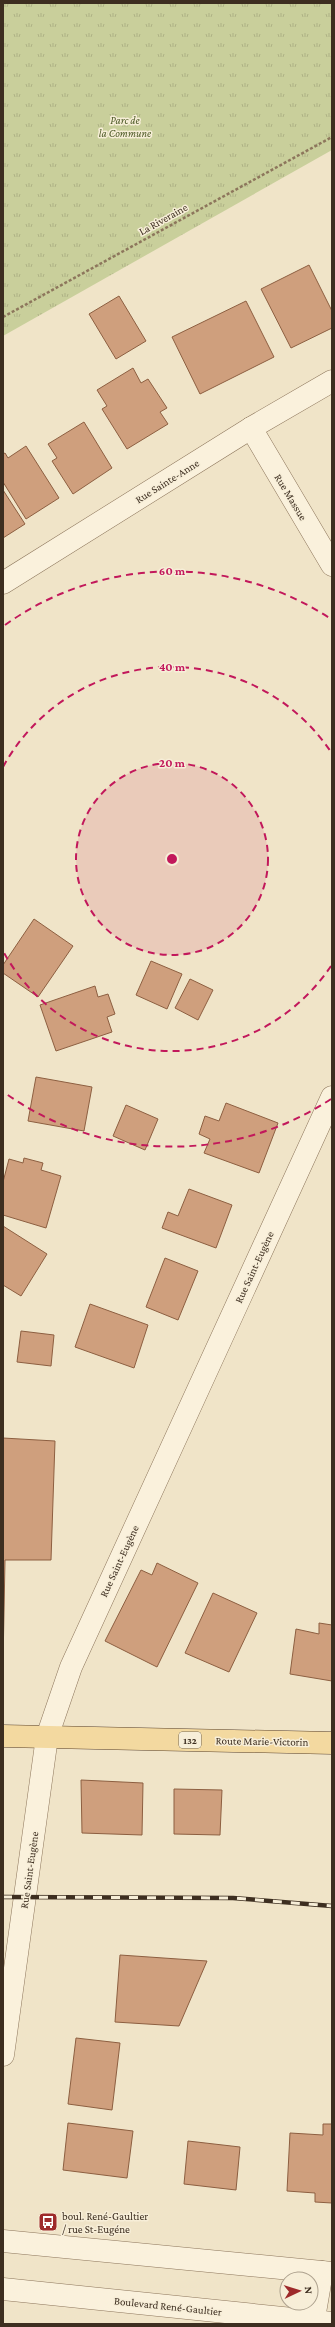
<svg xmlns="http://www.w3.org/2000/svg" width="335" height="2327" viewBox="0 0 335 2327" font-family="'Crimson Pro',serif">
<style>
.park{fill:url(#park-tufts)}
.building{fill:#cf9f7d;stroke:#8d5f41}
.lines{fill:none;stroke-linecap:round;stroke-linejoin:round}
.minor-casing{stroke:#8d765c;stroke-width:23}
.major-casing{stroke:#5b4430;stroke-width:23}
.path{stroke:#8d765c;stroke-width:2.5;stroke-dasharray:3 2;stroke-linecap:butt}
.minor{stroke:#faf1dc;stroke-width:22}
.major{stroke:#f3d9a0;stroke-width:22}
.rail-casing{stroke:#3d2e20;stroke-width:4.5}
.rail{stroke:#f7eed8;stroke-width:3;stroke-dasharray:9;stroke-linecap:butt}
.ring{fill:none;stroke:#c2185b;stroke-width:2;stroke-dasharray:7 5}
.labels{text-anchor:middle;dominant-baseline:central;stroke-width:3;stroke-linejoin:round;paint-order:stroke}
.shield{fill:#f7eed8;stroke:#756857;stroke-width:1}
.shield-label{font-size:10px;font-weight:bold;fill:#3d2e20}
.park-label{font-size:11px;font-style:italic;fill:#4d5a26;stroke:#f7eed8}
.street-label{font-size:11px;fill:#3d2e20;stroke:#f7eed8}
.poi-label{font-size:11px;fill:#3d2e20;stroke:#f7eed8;text-anchor:start}
.centre{fill:#c2185b;stroke:#f7eed8;stroke-width:2}
.ring-label{font-size:12px;text-anchor:middle;font-weight:bold;fill:#c2185b;stroke:#f7eed8;stroke-width:3;stroke-linejoin:round;paint-order:stroke}
</style>
<defs>
<pattern id="park-tufts" width="24" height="20" patternUnits="userSpaceOnUse"><rect width="24" height="20" fill="#c9cf9b"/><path d="M3 7l-1-3M5 7V3M7 7l1-3M15 17l-1-3M17 17v-4M19 17l1-3" fill="none" stroke="#aeb285"/></pattern>
</defs>
<rect width="100%" height="100%" fill="#f0e4c8"/>
<polygon class="park" points="3,3 332,3 332,150 3,336"/>
<g class="building">
<polygon points="309,265 332,311 332,328 291,348 261,289"/>
<polygon points="119,296 146,341 116,359 89,314"/>
<polygon points="246,301 274,357 200,394 172,337"/>
<polygon points="133,368 141,383 148,379 167,408 160,412 168,424 127,449 102,409 107,406 97,390"/>
<polygon points="84,422 112,468 73,494 52,461 57,458 48,444"/>
<polygon points="26,446 59,498 26,519 3,482 3,454 5,453 8,458"/>
<polygon points="3,490 25,524 3,538"/>
<polygon points="34,919 73,946 38,997 3,973 3,965"/>
<polygon points="151,961 182,974 167,1009 136,995"/>
<polygon points="190,979 213,990 198,1020 175,1008"/>
<polygon points="95,986 98,997 108,994 115,1014 107,1017 112,1032 56,1051 40,1005"/>
<polygon points="36,1077 92,1087 84,1131 28,1121"/>
<polygon points="226,1103 278,1123 259,1173 204,1153 210,1139 199,1134 205,1116 219,1121"/>
<polygon points="126,1105 158,1119 145,1150 113,1136"/>
<polygon points="24,1158 43,1163 41,1170 61,1176 46,1228 3,1215 3,1182 9,1159 23,1163"/>
<polygon points="189,1189 232,1205 216,1248 162,1228 168,1212 178,1216"/>
<polygon points="3,1226 47,1254 21,1296 3,1285"/>
<polygon points="165,1258 198,1271 178,1320 146,1307"/>
<polygon points="90,1304 148,1325 134,1368 75,1347"/>
<polygon points="21,1331 54,1335 51,1366 17,1362"/>
<polygon points="3,1438 55,1441 51,1560 5,1560 3,1663"/>
<polygon points="157,1563 198,1583 157,1667 105,1641 141,1570 152,1575"/>
<polygon points="213,1593 257,1613 229,1672 185,1653"/>
<polygon points="319,1623 332,1625 332,1681 290,1674 296,1629 319,1634"/>
<polygon points="81,1780 143,1783 142,1835 82,1833"/>
<polygon points="174,1789 222,1790 220,1835 174,1834"/>
<polygon points="120,1955 207,1961 179,2026 115,2022"/>
<polygon points="76,2038 120,2043 112,2110 68,2104"/>
<polygon points="68,2123 133,2131 127,2178 63,2170"/>
<polygon points="323,2124 332,2124 332,2203 315,2202 315,2193 287,2191 290,2133 323,2135"/>
<polygon points="188,2141 240,2147 236,2190 184,2184"/>
</g>
<g class="lines">
<defs>
<g id="minor">
<polyline points="251,428 332,565"/>
<polyline points="3,583 251,428 332,381"/>
<polyline points="3,2055 47,1737 71,1667 332,1097"/>
<polyline points="3,2241 332,2273"/>
<polyline points="3,2289 332,2323"/>
<polyline points="313,2324 322,2272"/>
</g>
<polyline id="major" points="3,1736 332,1743"/>
</defs>
<use href="#minor" class="minor-casing"/>
<use href="#major" class="major-casing"/>
<polyline class="path" points="3,317 332,137"/>
<use href="#minor" class="minor"/>
<use href="#major" class="major"/>
<defs>
<polyline id="rail" points="3,1897 233,1898 332,1906"/>
</defs>
<use href="#rail" class="rail-casing"/>
<use href="#rail" class="rail"/>
</g>
<circle cx="172" cy="859" r="96" fill="#c2185b" fill-opacity=".12"/>
<g class="ring">
<circle cx="172" cy="859" r="96"/>
<path d="M331 966A192 192 0 0 1 3 951M3 767A192 192 0 0 1 331 752"/>
<path d="M331 1099A288 288 0 0 1 5 1093M5 625A288 288 0 0 1 331 619"/>
</g>
<defs>
<symbol id="bus-square" viewBox="-11 -11 22 22"><rect x="-9" y="-9" width="18" height="18" rx="4" fill="#9e2a2b" stroke="#f7eed8"/><path d="M-5-6H5V4H4V6H2V4H-2V6H-4V4H-5ZM-3.5-4V0h7V-4ZM-3.5 1.2v1.5H-2V1.2ZM2 1.2v1.5H3.5V1.2Z" fill="#fff"/></symbol>
</defs>
<g fill-rule="evenodd">
<use href="#bus-square" x="37" y="2211" width="22" height="22"/>
</g>
<g class="labels">
<rect class="shield" x="179" y="1732" width="22" height="16" rx="3"/>
<g class="shield-label">
<text x="190" y="1740">132</text>
</g>
<g class="park-label">
<text x="125" y="120">Parc de<tspan x="125" dy="13">la Commune</tspan></text>
</g>
<g class="street-label">
<text transform="translate(163 219) rotate(-29)">La Riveraine</text>
<text transform="translate(167 481) rotate(-32)">Rue Sainte-Anne</text>
<text transform="translate(291 497) rotate(59)">Rue Massue</text>
<text transform="translate(254 1267) rotate(-65)">Rue Saint-Eugène</text>
<text transform="translate(119 1561) rotate(-65)">Rue Saint-Eugène</text>
<text transform="translate(262 1741) rotate(1)">Route Marie-Victorin</text>
<text transform="translate(29 1870) rotate(-82)">Rue Saint-Eugène</text>
<text transform="translate(168 2306) rotate(6)">Boulevard René-Gaultier</text>
</g>
<g class="poi-label">
<text x="62" y="2216">boul. René-Gaultier<tspan x="62" dy="13">/ rue St-Eugéne</tspan></text>
</g>
</g>
<circle cx="172" cy="859" r="6" class="centre"/>
<g class="ring-label">
<text x="172" y="575">60 m</text>
<text x="172" y="671">40 m</text>
<text x="172" y="767">20 m</text>
</g>
<rect width="335" height="2327" fill="none" stroke="#3d2e20" stroke-width="8"/>
<g transform="translate(299 2291) rotate(86)"><circle r="19" fill="#f7eed8" stroke="#ada18e"/>
<path d="M0-3L7 15L0 10L-7 15Z" fill="#9e2a2b"/>
<text y="-6" font-size="11" font-weight="bold" text-anchor="middle" fill="#3d2e20">N</text>
</g>
</svg>
